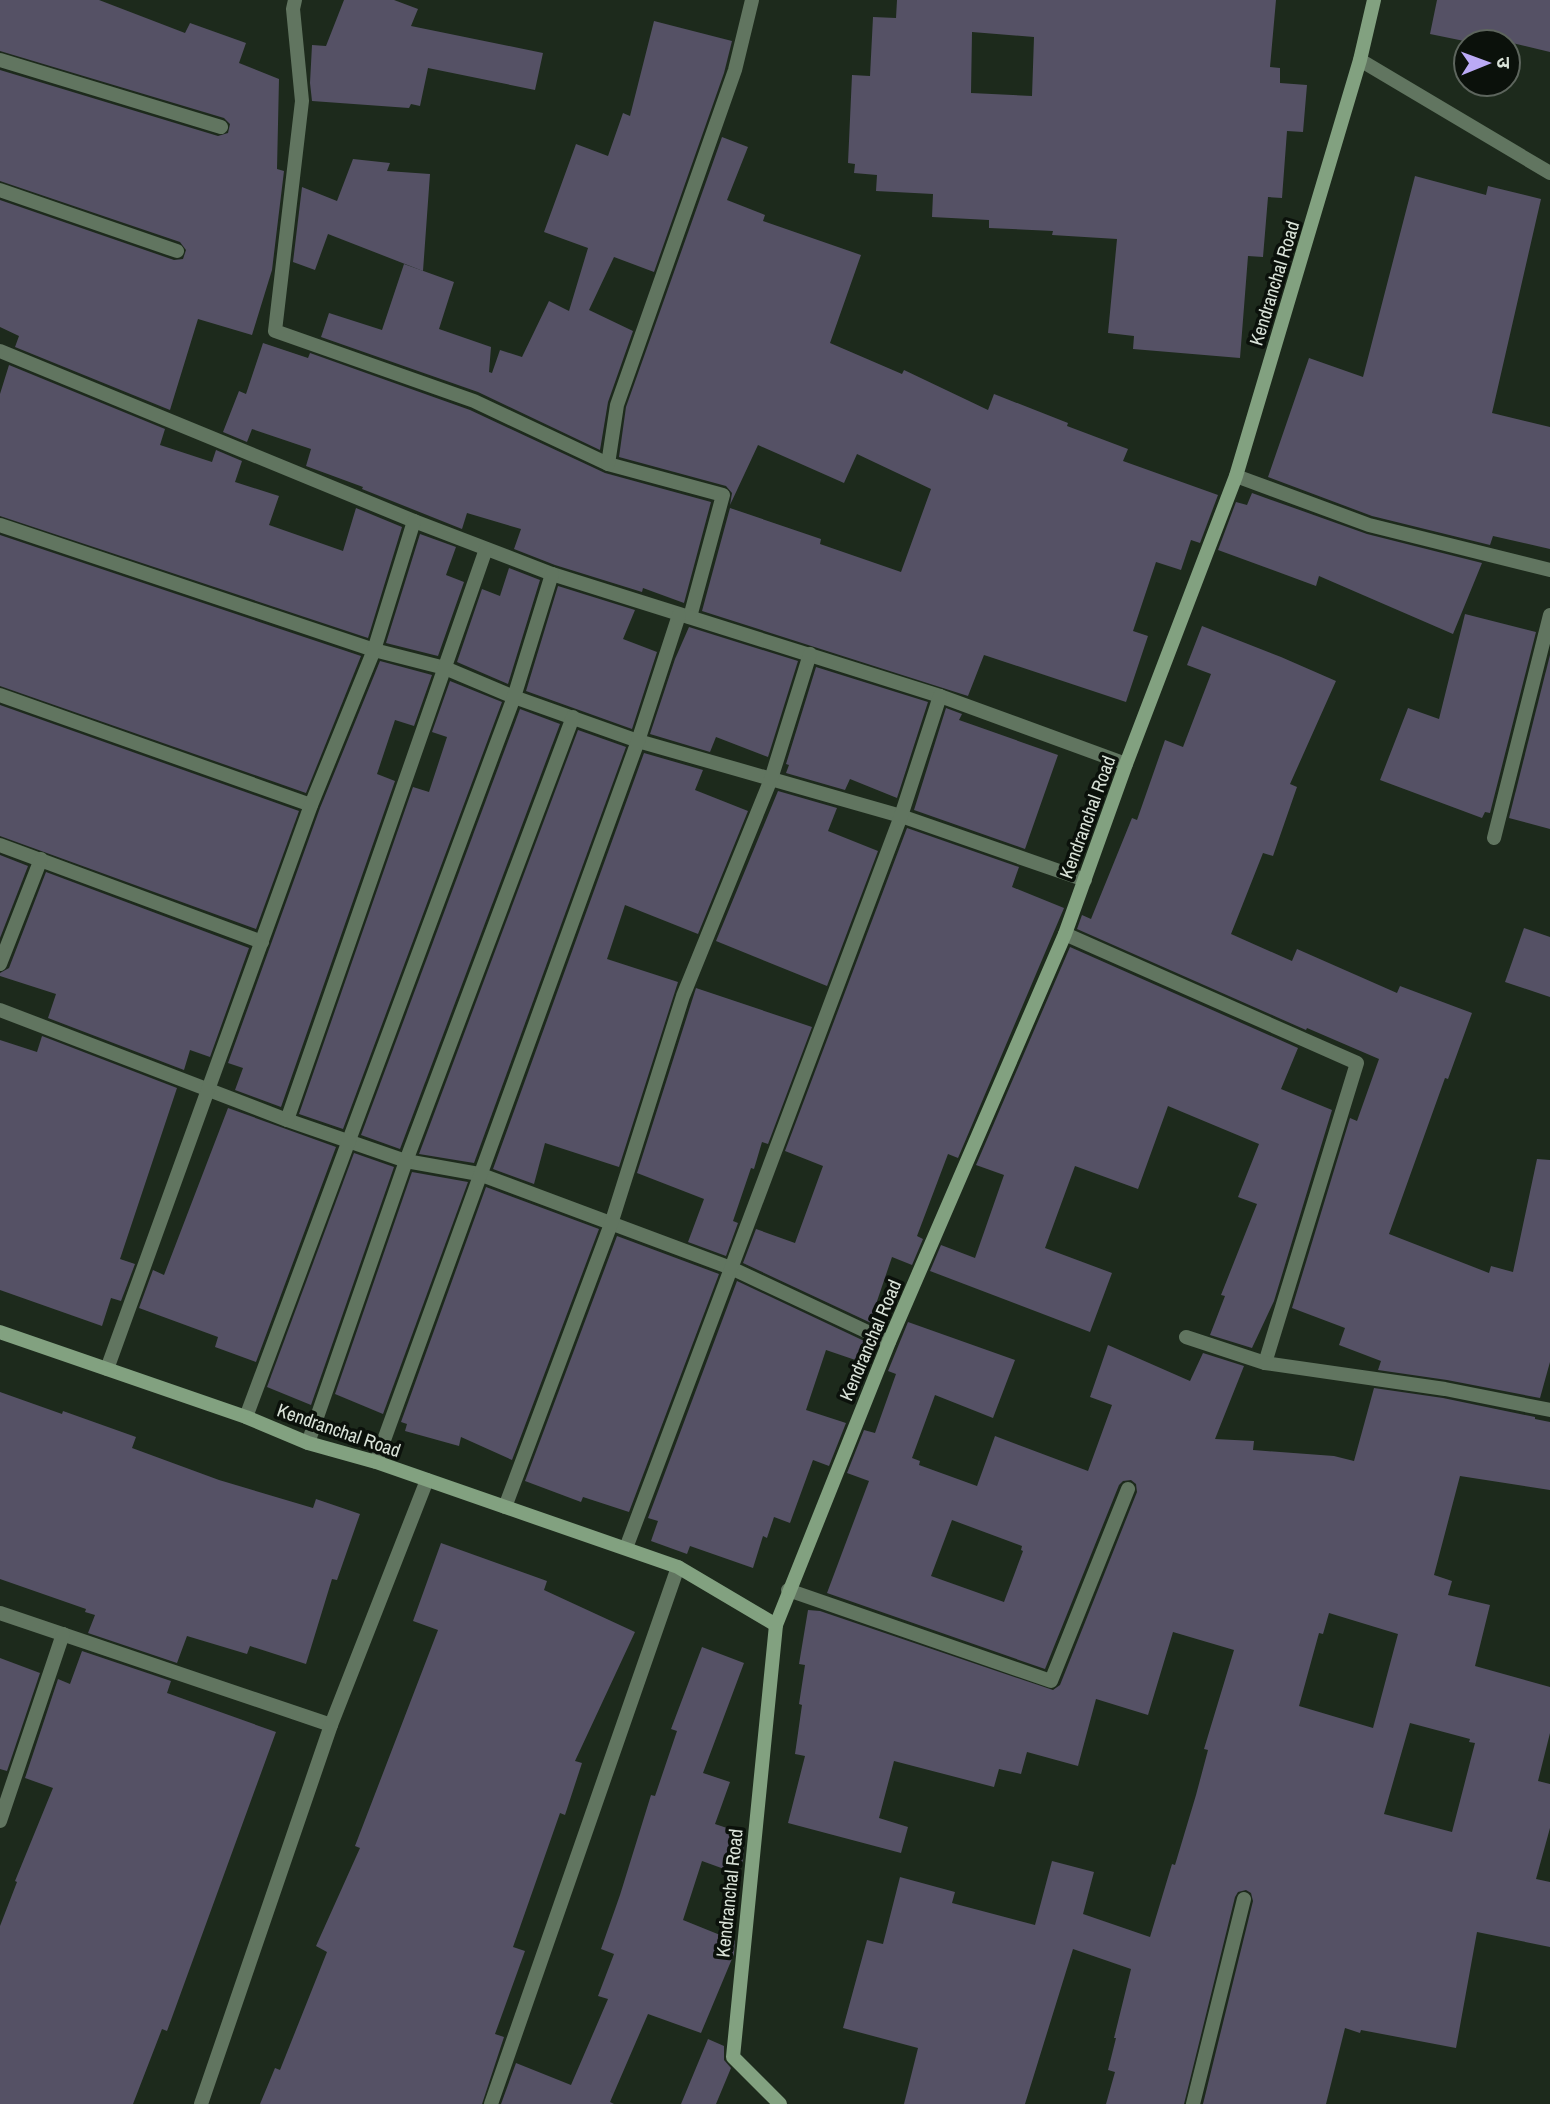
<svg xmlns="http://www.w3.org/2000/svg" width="1550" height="2104" viewBox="0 0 1550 2104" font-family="'Archivo Narrow','Noto Sans Devanagari',sans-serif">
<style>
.building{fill:#555165;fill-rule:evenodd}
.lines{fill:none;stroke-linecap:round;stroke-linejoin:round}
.street{stroke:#617560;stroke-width:14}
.secondary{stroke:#82a180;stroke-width:14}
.labels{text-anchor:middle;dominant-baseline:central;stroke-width:7;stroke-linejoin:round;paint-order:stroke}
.street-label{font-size:19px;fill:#d9e2d8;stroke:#0b110b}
</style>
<rect width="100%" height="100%" fill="#1d2a1c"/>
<g class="building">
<polygon points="0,0 99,0 185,33 190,23 246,43 239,63 279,79 277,169 284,171 272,270 252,335 198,319 170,410 15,347 19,336 0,327 0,200 174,260 183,259 186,250 180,242 0,181 0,70 218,136 228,133 230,124 224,118 0,51"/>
<polygon points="344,0 394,0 418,9 411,26 543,53 535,90 428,68 420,106 411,104 409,108 312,101 310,83 312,45 326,46"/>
<path d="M 897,0 L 1276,0 L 1270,67 L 1280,68 L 1280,83 L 1307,85 L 1303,132 L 1287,131 L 1282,198 L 1268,197 L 1263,257 L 1248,256 L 1240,358 L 1133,349 L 1134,336 L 1108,333 L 1117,239 L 1052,235 L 1053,231 L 989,228 L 989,220 L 932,217 L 933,194 L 876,191 L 877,175 L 854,173 L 855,164 L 848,163 L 852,75 L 870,76 L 873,17 L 896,18 ZM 972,32 L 1034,37 L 1032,96 L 971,93 Z"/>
<polygon points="1437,0 1550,0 1550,52 1508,42 1469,42 1430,34"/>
<polygon points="654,21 732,41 724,73 654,272 614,257 589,310 633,331 608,402 600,450 478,392 321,337 329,313 382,330 404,264 454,282 439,329 491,347 489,372 492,373 500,350 522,357 549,301 569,311 588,248 544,232 576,144 608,156 623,113 630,116"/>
<polygon points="722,137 748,147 727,200 765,215 763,221 861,255 830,343 902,374 904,370 988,410 994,394 1068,423 1067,426 1128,449 1123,461 1218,495 1200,543 1191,540 1181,570 1156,562 1133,631 1148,636 1126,702 984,655 968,696 702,611 730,508 821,539 820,544 901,572 931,489 857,454 844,483 758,445 730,505 732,493 726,486 619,457 626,407"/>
<polygon points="353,159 390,163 387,171 430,174 423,271 328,234 315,270 293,262 302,187 337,201"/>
<polygon points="1415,176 1486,195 1488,186 1541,199 1492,413 1550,427 1550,549 1493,536 1490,545 1372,516 1268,477 1309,358 1363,377"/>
<polygon points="263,343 308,358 310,353 470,410 605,473 711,502 684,603 643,588 642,592 555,565 514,549 521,529 467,513 462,529 362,489 363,487 306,466 311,449 252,429 247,442 223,432 239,391 246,394"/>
<polygon points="9,365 165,429 160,445 212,462 216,450 242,461 235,482 279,496 269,525 343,551 356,508 402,527 368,638 0,516 0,394"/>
<polygon points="1252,493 1367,534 1482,563 1453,634 1319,576 1316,586 1218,550 1236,502 1247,505"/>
<polygon points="420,534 456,547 446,575 464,582 438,656 386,643"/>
<polygon points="0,535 361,656 306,793 0,686"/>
<polygon points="509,568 540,580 508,684 457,662 482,589 500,596"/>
<polygon points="558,586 635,610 623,639 657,652 632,729 526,691"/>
<polygon points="1465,614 1536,632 1490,813 1485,812 1482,818 1380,780 1408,708 1439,719"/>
<polygon points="1202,626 1281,657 1336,681 1290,784 1297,787 1273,856 1263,853 1231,934 1292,961 1297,949 1397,993 1400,986 1472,1013 1448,1079 1445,1078 1389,1234 1489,1273 1491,1266 1513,1272 1537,1159 1550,1160 1550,1362 1540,1398 1447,1380 1378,1370 1381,1361 1339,1345 1345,1328 1292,1308 1350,1118 1357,1121 1379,1059 1307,1028 1306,1030 1077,929 1082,915 1091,919 1132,818 1137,820 1165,740 1183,747 1211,674 1187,665"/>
<polygon points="689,627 798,661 768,757 716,737 710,752 650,734 675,659"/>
<polygon points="1550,655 1550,829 1509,818"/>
<polygon points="380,661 432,675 414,726 395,720 377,774 395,781 281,1107 235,1090 243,1068 228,1063 320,808"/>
<polygon points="816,667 928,702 897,798 850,779 845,790 786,773 789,765 786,764"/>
<polygon points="450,681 502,702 343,1129 299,1114 413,787 429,792 447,737 432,732"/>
<polygon points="0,705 299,811 256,929 0,836"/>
<polygon points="946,708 962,714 959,720 1058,755 1025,849 914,810"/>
<polygon points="520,709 560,724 400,1149 361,1135"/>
<polygon points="578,730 626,747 474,1163 419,1154"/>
<polygon points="644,753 703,770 695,790 748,811 698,934 625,905 607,959 678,982 619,1167 545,1143 534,1184 493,1169"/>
<polygon points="778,791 837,808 828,831 878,851 827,986 716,941"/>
<polygon points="907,828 1019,867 1012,887 1064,908 958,1158 948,1154 917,1236 923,1239 912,1265 892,1257 874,1310 890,1315 884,1329 743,1263 756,1229 795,1243 823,1166 785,1151"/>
<polygon points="0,855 28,866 0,938"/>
<polygon points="46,872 249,948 210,1057 190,1050 184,1070 48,1018 56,994 0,976 0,973 9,968"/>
<polygon points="1524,928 1550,937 1550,997 1505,982"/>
<polygon points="1070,947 1298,1048 1281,1089 1332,1110 1274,1301 1252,1348 1210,1335 1225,1296 1221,1295 1257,1204 1238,1197 1259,1144 1168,1106 1138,1189 1075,1166 1045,1248 1112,1273 1090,1332 930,1271 941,1245 975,1258 1004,1175 976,1165"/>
<polygon points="696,988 812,1027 768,1144 762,1142 754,1169 751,1168 733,1221 738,1223 726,1256 688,1242 704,1199 637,1173"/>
<polygon points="42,1036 177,1088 120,1259 135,1264 121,1301 111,1298 102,1326 0,1290 0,1040 37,1052"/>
<polygon points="228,1108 336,1147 256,1362 215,1347 218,1337 139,1308 153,1270 164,1275"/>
<polygon points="354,1153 394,1167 311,1405 267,1387"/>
<polygon points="412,1172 468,1182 383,1414 335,1394"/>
<polygon points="486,1187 599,1229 512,1460 461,1437 459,1446 405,1431 407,1424 401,1422"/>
<polygon points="617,1236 719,1274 629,1512 583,1497 581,1502 525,1481"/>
<polygon points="737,1281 877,1347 870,1365 826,1350 806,1410 846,1423 829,1466 813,1460 790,1523 774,1517 767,1538 763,1536 753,1568 690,1546 687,1554 651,1541 658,1521 648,1518"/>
<path d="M 908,1322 L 1015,1360 L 993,1418 L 935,1395 L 912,1458 L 920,1461 L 919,1465 L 977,1486 L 995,1436 L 1088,1471 L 1112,1405 L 1090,1397 L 1108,1345 L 1190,1381 L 1203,1353 L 1244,1366 L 1215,1439 L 1254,1441 L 1253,1450 L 1334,1456 L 1354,1461 L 1374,1388 L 1443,1398 L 1535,1417 L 1535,1419 L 1550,1422 L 1550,1490 L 1460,1476 L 1434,1575 L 1452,1581 L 1448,1595 L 1490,1605 L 1475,1666 L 1550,1687 L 1550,1733 L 1538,1781 L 1550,1784 L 1550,1828 L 1536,1879 L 1550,1882 L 1550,1947 L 1477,1932 L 1456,2048 L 1361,2030 L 1360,2033 L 1345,2028 L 1326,2104 L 1203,2104 L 1253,1901 L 1251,1893 L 1246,1890 L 1238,1892 L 1235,1897 L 1184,2104 L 1106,2104 L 1115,2072 L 1108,2070 L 1116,2038 L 1114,2038 L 1131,1969 L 1073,1949 L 1025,2104 L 904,2104 L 918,2048 L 843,2028 L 867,1940 L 883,1944 L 900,1877 L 955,1892 L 952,1903 L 1035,1925 L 1052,1861 L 1094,1872 L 1083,1914 L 1150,1937 L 1172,1864 L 1175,1865 L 1196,1795 L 1208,1750 L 1204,1749 L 1234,1650 L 1173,1632 L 1148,1715 L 1096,1699 L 1078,1766 L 1027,1752 L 1021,1774 L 999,1769 L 994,1787 L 894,1761 L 879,1818 L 908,1827 L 901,1853 L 788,1823 L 805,1756 L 795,1754 L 802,1705 L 799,1704 L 805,1665 L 799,1664 L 808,1610 L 820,1611 L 1053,1690 L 1060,1685 L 1137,1492 L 1136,1484 L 1131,1480 L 1123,1481 L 1119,1485 L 1045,1669 L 827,1593 L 869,1481 L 847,1473 L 864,1430 L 875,1433 L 896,1374 L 888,1371 ZM 952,1520 L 1022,1546 L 1021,1550 L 1023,1551 L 1004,1602 L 931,1576 ZM 1329,1613 L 1398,1634 L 1373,1728 L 1299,1706 L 1319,1633 L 1323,1634 ZM 1410,1723 L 1470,1739 L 1469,1742 L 1475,1743 L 1452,1832 L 1384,1814 Z"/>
<polygon points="0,1392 62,1414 63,1411 136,1437 132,1448 219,1480 313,1508 316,1499 360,1514 337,1580 332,1579 306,1664 250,1646 247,1654 187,1636 177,1663 88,1633 95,1615 85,1612 86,1609 0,1579"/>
<polygon points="441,1543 547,1581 544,1590 635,1632 575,1761 582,1763 565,1815 560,1813 513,1947 525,1951 495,2034 504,2037 482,2104 260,2104 275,2068 280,2070 327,1952 316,1946 360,1848 355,1846 438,1630 413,1621"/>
<polygon points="702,1647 744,1663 703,1773 730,1782 715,1824 745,1834 743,1860 738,1874 702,1861 683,1920 735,1941 734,1954 701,2033 648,2014 610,2102 614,2104 501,2104 516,2063 571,2085 608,1999 598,1996 614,1954 601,1949 620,1895 651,1795 655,1796 677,1731 671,1729"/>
<polygon points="82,1651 171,1681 167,1693 276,1732 167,2031 162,2029 133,2104 0,2104 0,1926 17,1882 15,1881 53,1788 25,1778 58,1679 70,1684"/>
<polygon points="0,1658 40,1673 7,1771 0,1769"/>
<polygon points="708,2039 724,2046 724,2060 731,2068 716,2104 681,2104"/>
</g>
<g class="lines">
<g class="street">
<polyline points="295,0 293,9 302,101 275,331 474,401 608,464 723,495 690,617"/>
<polyline points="0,60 221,127"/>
<polyline points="1360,60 1550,173"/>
<polyline points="0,190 177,251"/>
<polyline points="0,351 414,521 552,574 940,696 1126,764"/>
<polyline points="608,464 617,405 735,70 752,0"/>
<polyline points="1236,476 1369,525 1550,570"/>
<polyline points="0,525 374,650 445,668 514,697 638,741 901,816 1085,880"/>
<polyline points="0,695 311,805"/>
<polyline points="1494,838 1550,615"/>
<polyline points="0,845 262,942"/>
<polyline points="1065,934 1357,1063 1265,1363"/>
<polyline points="0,964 41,859"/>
<polyline points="0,1010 287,1120 406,1161 479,1174 731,1268 889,1342"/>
<polyline points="287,1120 486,549"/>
<polyline points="1186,1337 1265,1363 1445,1389 1550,1410"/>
<polyline points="107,1369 311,805 374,650 414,521"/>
<polyline points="246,1417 514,697 552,574"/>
<polyline points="308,1443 406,1161 573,717"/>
<polyline points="376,1462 638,741 679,615"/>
<polyline points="505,1507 611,1224 683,996 771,779 810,654"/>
<polyline points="626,1548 901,816 940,696"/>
<polyline points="788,1590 1051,1681 1128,1489"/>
<polyline points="0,1613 331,1725"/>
<polyline points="0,1821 63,1634"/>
<polyline points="201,2104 331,1725 427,1480"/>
<polyline points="491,2104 678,1567"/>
<polyline points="1193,2104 1244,1899"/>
</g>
<g class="secondary">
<polyline points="0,1332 246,1417 308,1443 376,1462 678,1567 776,1625"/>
<polyline points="780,2104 733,2057 776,1625 889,1342 1065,934 1126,764 1236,476 1360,60 1374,0"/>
</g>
</g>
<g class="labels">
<g class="street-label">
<text transform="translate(1274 283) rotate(-73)">Kendranchal Road</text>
<text transform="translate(1087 817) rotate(-70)">Kendranchal Road</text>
<text transform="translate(870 1340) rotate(-67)">Kendranchal Road</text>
<text transform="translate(339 1430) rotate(19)">Kendranchal Road</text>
<text transform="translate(729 1893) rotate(-84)">Kendranchal Road</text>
</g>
</g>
<g transform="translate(1487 63) rotate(89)"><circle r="33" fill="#0b110b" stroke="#5d655d" stroke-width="2"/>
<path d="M0-5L12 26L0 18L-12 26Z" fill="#bbaaf6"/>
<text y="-10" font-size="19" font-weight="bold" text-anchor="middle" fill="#d9e2d8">उ</text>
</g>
</svg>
